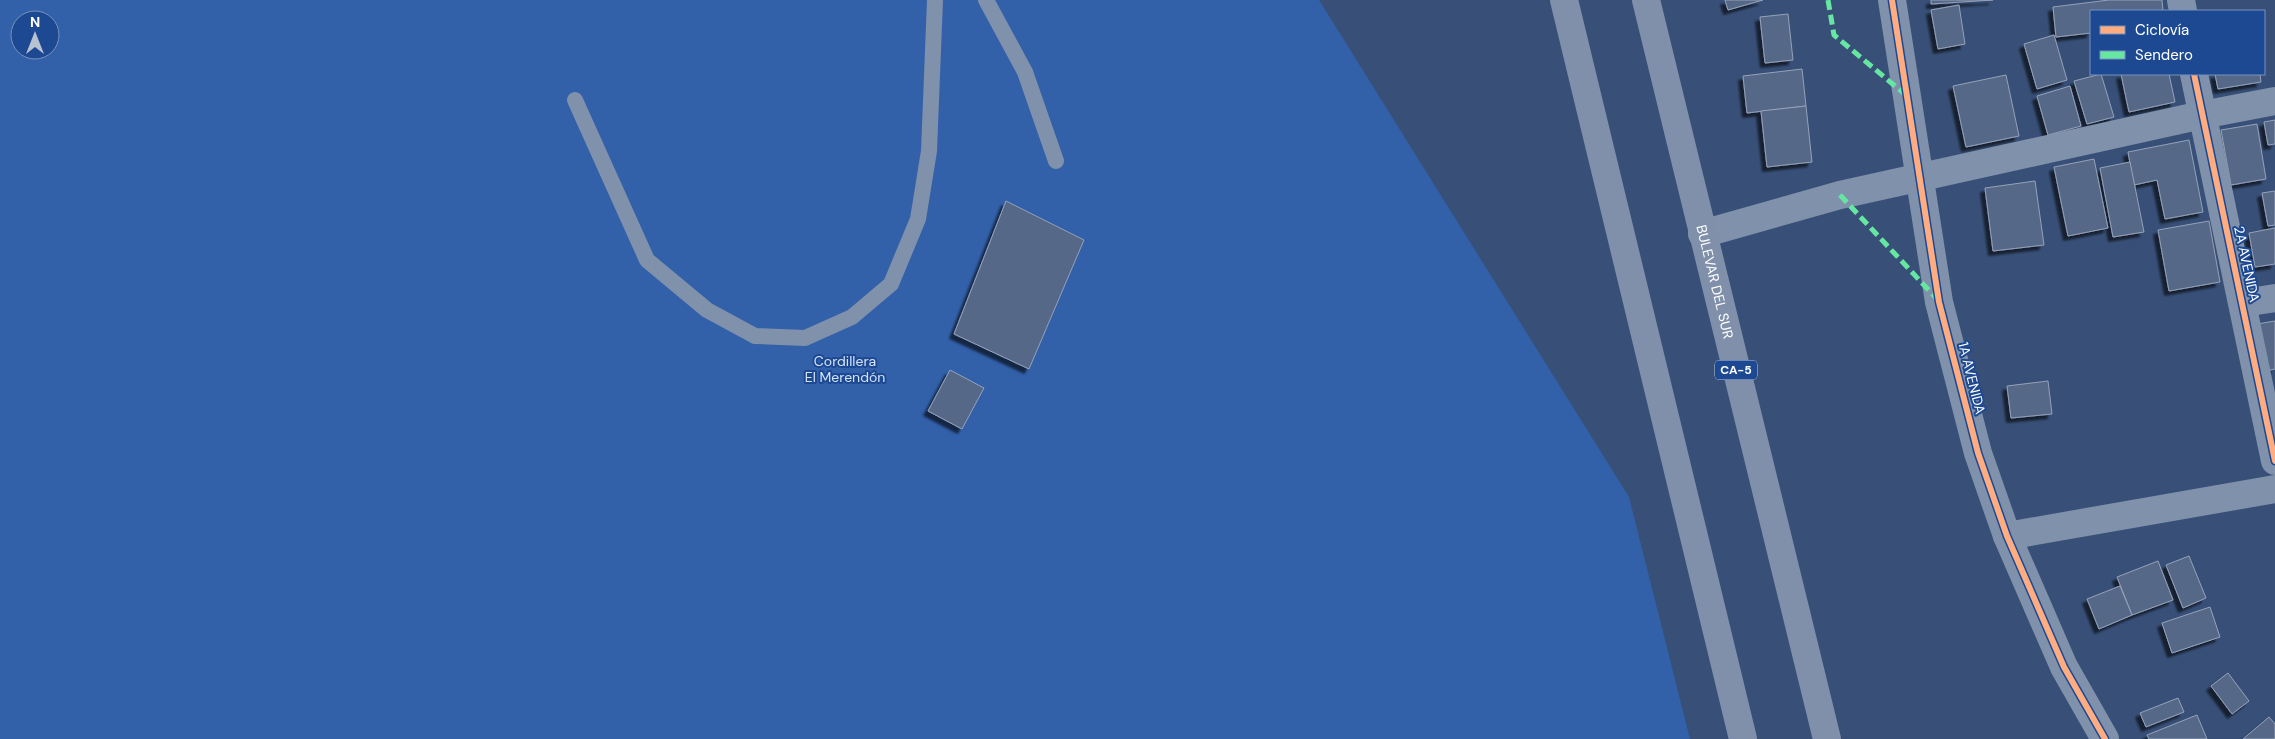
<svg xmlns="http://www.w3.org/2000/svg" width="2275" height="739" viewBox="0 0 2275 739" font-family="'DM Sans',sans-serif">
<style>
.green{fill:#3260a9;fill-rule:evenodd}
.building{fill:#556887;stroke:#95a2b9;filter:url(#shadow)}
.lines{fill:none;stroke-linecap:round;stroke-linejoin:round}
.service{stroke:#8091ab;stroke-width:16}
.minor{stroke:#8091ab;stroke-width:28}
.tertiary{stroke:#8091ab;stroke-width:28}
.trunk{stroke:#8090aa;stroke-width:28}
.quiet{stroke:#66e7a1;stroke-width:5;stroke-dasharray:10 5;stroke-linecap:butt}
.cycleway-casing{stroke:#1d4993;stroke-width:9}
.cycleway{stroke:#ffac80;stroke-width:6}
.labels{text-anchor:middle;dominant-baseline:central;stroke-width:4;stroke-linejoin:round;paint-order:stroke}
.shield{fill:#1d4993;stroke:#bbc8df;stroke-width:1}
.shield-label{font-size:12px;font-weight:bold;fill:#fff}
.street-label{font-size:14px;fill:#fff;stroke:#1d4993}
.park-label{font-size:14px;fill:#d5e4fa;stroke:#1d4993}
</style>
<defs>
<filter id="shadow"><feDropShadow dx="-4.5" dy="4.5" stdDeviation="1" flood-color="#0009"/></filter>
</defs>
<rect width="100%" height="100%" fill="#385078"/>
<path class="green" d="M 0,0 L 1319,0 L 1629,497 L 1690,739 L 0,739 ZM 20,20 L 50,20 L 50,50 L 20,50 Z"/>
<g class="building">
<polygon points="1725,0 1763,0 1728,10"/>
<polygon points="1931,0 1993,0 1931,4"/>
<polygon points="2109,0 2162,0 2163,11 2091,11 2091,33 2056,37 2053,7"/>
<polygon points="1959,5 1965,44 1938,49 1931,10"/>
<polygon points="1788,14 1793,60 1765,63 1760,17"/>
<polygon points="2054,35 2067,80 2037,89 2024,44"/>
<polygon points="1802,69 1806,106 1747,113 1743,76"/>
<polygon points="2101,74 2114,117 2087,124 2074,81"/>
<polygon points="2121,74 2169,74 2175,102 2129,112"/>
<polygon points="2215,74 2260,74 2261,82 2218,89"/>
<polygon points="2006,75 2019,136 1966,147 1953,86"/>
<polygon points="2070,86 2081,126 2048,135 2037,96"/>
<polygon points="1806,106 1812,162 1767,167 1761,111"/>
<polygon points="2275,120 2275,144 2268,145 2264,122"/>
<polygon points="2257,124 2266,179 2231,185 2221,130"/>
<polygon points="2189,140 2203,212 2165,219 2157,180 2134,185 2128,152"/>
<polygon points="2094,159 2108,228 2068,236 2054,167"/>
<polygon points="2130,162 2144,232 2113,237 2100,168"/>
<polygon points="2035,181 2044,245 1993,251 1985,188"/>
<polygon points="2275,191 2275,225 2268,226 2262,193"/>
<polygon points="1006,201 1084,240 1029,369 954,334"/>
<polygon points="2209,221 2220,282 2169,291 2158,230"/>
<polygon points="2275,228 2275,264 2255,267 2249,233"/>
<polygon points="2275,321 2275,369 2266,371 2257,324"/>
<polygon points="950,370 984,388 962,429 928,411"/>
<polygon points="2048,381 2052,414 2011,418 2007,386"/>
<polygon points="2189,556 2206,598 2183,608 2166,565"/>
<polygon points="2158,561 2173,600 2132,615 2117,577"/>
<polygon points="2120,586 2132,615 2099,629 2087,599"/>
<polygon points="2210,607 2220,637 2172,653 2162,623"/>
<polygon points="2228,673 2249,701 2232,714 2211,686"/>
<polygon points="2178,698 2184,712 2146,727 2140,713"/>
<polygon points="2197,715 2207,739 2149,739 2147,735"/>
<polygon points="2269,717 2275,724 2275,739 2243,739"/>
</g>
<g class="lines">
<g class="service">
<polyline points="986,0 1025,72 1056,161"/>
<polyline points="575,100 647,260 707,310 755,336 805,338 852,317 891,284 918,219 929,151 935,0"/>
</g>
<g class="minor">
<polyline points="2181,0 2183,11"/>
<polyline points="2194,74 2275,461"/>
<polyline points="1702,234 1840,195 2202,115 2275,101"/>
<polyline points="2243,303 2275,298"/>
<polyline points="2007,536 2275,489"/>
</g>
<polyline class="tertiary" points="1892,0 1939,302 1978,453 2007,536 2064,667 2105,739"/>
<g class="trunk">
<polyline points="1564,0 1743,739"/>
<path id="s1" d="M 1646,0 L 1827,739"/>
</g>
<g class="quiet">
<polyline points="1828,0 1834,35 1907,96"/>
<polyline points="1840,195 1937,299"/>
</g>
<defs>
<g id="cycleway">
<polyline points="1892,0 1939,302 1978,453 2007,536 2064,667 2105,739"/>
<polyline points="2194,74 2275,461"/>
</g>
</defs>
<use href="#cycleway" class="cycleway-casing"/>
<use href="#cycleway" class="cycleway"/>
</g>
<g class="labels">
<rect class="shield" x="1715" y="360.5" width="42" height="19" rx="4"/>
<g class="shield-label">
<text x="1736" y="370">CA-5</text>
</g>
<g class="street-label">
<text transform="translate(2247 264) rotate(78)">2A AVENIDA</text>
<text stroke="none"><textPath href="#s1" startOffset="290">BULEVAR DEL SUR</textPath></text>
<text transform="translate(1972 378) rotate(76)">1A AVENIDA</text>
</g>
<g class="park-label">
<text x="845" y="361">Cordillera<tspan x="845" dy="16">El Merendón</tspan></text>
</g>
</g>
<rect x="2090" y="10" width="175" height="65" fill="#1d4993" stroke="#7792be"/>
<rect x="2100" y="26" width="25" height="8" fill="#ffac80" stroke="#7792be"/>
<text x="2135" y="35" font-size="15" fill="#ffffff">Ciclovía</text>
<rect x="2100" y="51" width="25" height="8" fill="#66e7a1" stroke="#7792be"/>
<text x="2135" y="60" font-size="15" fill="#ffffff">Sendero</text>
<g transform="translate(35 35)"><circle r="24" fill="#1d4993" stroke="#7792be"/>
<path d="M0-4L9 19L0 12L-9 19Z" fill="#b9c2d0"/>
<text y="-8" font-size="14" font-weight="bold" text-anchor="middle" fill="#ffffff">N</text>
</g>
</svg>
